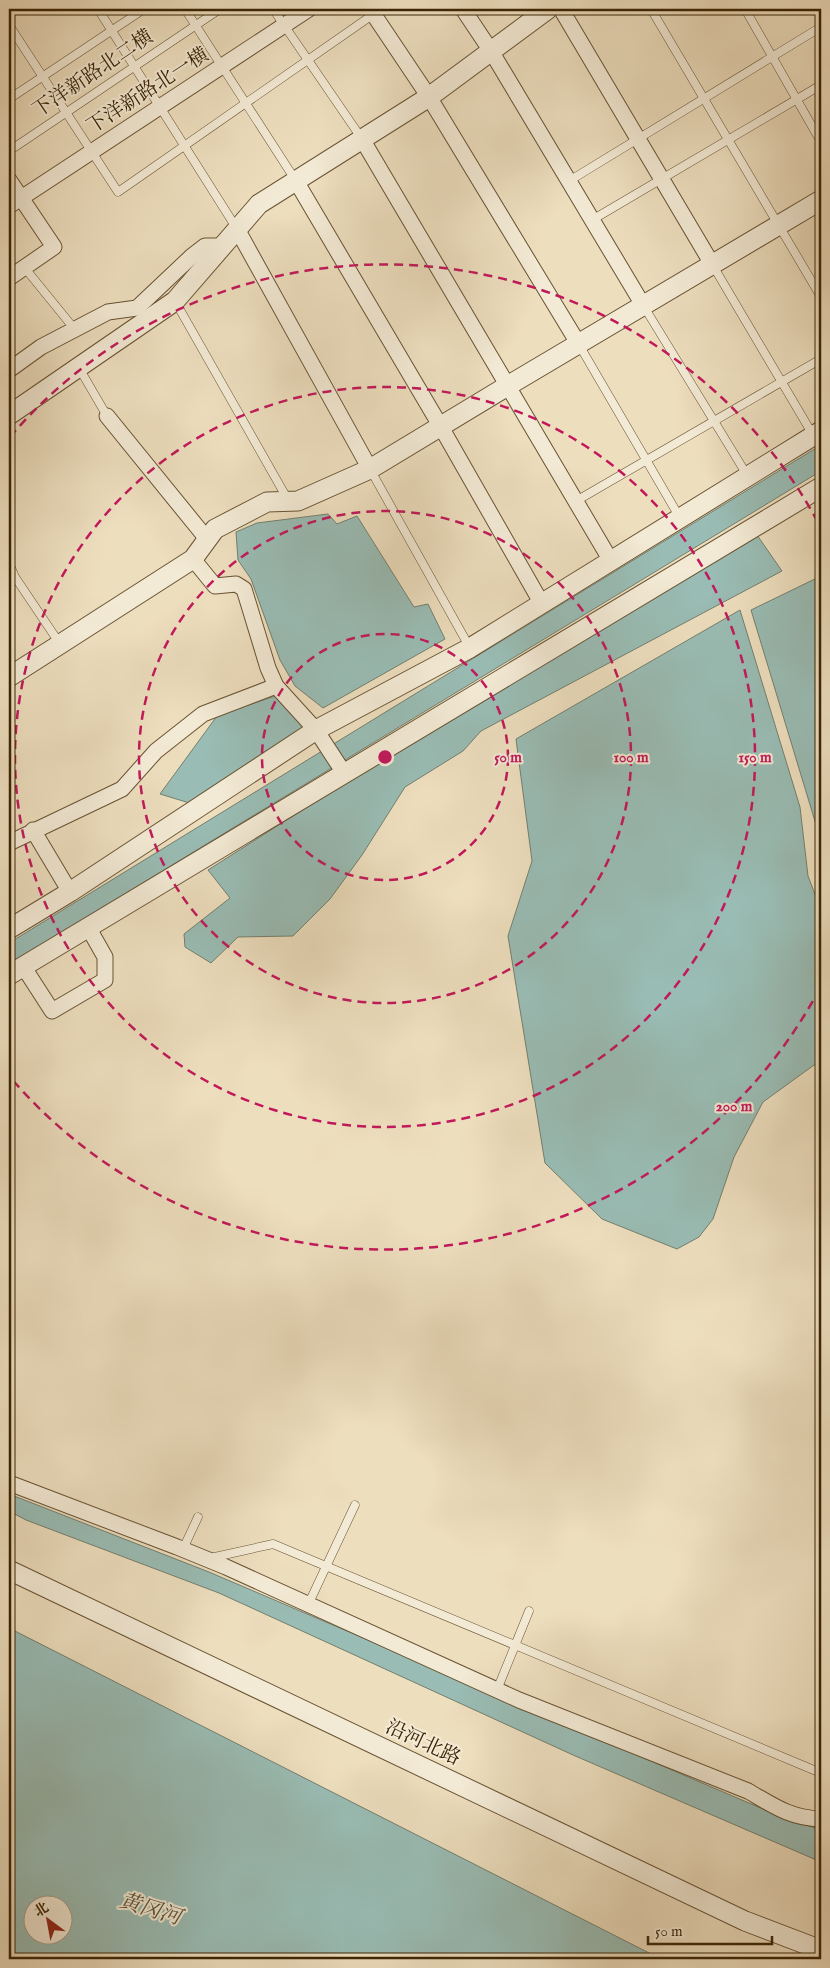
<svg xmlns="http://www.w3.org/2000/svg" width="830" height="1968" viewBox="0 0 830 1968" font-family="'IM FELL English','Noto Serif SC',serif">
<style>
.water{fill:#99bcb4;stroke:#737f6e;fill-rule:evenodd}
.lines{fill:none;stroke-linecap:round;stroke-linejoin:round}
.service-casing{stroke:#685232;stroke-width:9}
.minor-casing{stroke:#685232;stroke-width:17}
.tertiary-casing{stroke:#685232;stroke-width:21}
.service{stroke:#f3ead5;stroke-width:8}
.minor{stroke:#f3ead5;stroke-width:15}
.tertiary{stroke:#f3ead5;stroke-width:19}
.ring{fill:none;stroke:#c2185b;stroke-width:2.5;stroke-dasharray:9 6}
.labels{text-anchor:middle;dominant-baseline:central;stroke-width:4;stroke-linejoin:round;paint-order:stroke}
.street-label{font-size:20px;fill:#3b2404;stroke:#f3ead5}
.water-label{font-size:21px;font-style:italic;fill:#575239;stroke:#f3ead5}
.centre{fill:#c2185b;stroke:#f3ead5;stroke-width:2.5}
.ring-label{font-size:15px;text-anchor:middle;font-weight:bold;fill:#c2185b;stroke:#f3ead5;stroke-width:4;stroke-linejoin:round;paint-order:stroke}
</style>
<rect width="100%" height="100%" fill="#eddebe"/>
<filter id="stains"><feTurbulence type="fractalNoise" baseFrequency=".004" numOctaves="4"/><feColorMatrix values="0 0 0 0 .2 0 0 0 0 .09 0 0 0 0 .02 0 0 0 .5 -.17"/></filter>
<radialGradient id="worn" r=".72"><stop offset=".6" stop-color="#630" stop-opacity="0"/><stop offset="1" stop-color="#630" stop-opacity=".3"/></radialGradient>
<g class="water">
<path d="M 821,445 L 821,471 C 550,636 279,799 9,965 L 9,943 Z"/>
<polygon points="328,514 337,524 357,516 414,607 428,604 445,639 323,708 295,686 280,660 251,579 238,560 236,532 257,523"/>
<polygon points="757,535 782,571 481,731 463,751 405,787 362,855 330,899 293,936 238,937 211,963 185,947 184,934 230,898 208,870 403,746"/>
<polygon points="821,576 821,841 751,610"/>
<polygon points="740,610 800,807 808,876 821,910 821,1060 763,1102 734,1157 713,1219 699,1237 677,1249 602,1219 545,1163 508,936 532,861 516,739"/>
<polygon points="275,696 304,725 305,733 196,805 160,794 217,716"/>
<polygon points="9,1494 209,1572 784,1818 821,1830 821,1862 573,1755 219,1593 26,1520 9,1511"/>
<path d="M 9,1628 L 661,1959 L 9,1959 ZM 32,1906 L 62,1906 L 62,1936 L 32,1936 Z"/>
</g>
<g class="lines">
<defs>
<g id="service">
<polyline points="98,9 237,229"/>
<polyline points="185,9 296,181"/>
<polyline points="273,9 362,139"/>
<polyline points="651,9 821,297"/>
<polyline points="745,9 821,142"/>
<polyline points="9,25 118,192 381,9"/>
<polyline points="9,99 144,9"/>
<polyline points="9,151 220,9"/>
<polyline points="569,181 821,27"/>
<polyline points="592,220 821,85"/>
<polyline points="712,264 813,435"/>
<polyline points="24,267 72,326"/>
<polyline points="175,301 288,500"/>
<polyline points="643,305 747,475"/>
<polyline points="578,343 680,518"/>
<polyline points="79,368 107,416"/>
<polyline points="370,469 470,648"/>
<polyline points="576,501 821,359"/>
<polyline points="9,563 15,577 60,644"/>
<polyline points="183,1549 198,1517"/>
<polyline points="210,1558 273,1544 821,1773"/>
<polyline points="308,1605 355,1505"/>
<polyline points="497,1690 529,1611"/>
</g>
<g id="minor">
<polyline points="370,9 429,97 578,343"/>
<polyline points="463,9 491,51 643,305"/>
<polyline points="561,9 712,264"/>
<polyline points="362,139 611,561"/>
<polyline points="9,180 54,247 9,278"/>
<polyline points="296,181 441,427 542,604"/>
<polyline points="9,206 309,9"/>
<polyline points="237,229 370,469"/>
<polyline points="9,370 41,347 108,312 137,308 192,256 205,246 223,246"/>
<polyline points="107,416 207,539"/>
<polyline points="193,559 215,586 236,584 244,589 268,668 276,686 316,730 344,773"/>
<polyline points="33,830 70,892"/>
<polyline points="9,843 122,789 156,751 203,714 276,686"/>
<polyline points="23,966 52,1011 105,980 105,957 88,927"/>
<path d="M 9,1483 L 177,1547 L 226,1567 L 519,1700 L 748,1791 C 774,1806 790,1818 821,1819"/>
</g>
<g id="tertiary">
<polyline points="9,415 175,301 259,204 429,97 548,9"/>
<polyline points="9,677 193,559 215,529 267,502 298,501 370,469 509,385 821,200"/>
<polyline points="9,929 70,892 316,730 470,648 821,431"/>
<polyline points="9,975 821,487"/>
<polyline points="9,1570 745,1921 821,1950"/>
</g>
</defs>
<use href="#service" class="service-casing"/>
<use href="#minor" class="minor-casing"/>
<use href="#tertiary" class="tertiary-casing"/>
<use href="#service" class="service"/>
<use href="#minor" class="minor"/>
<use href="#tertiary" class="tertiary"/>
</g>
<g class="ring">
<circle cx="385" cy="757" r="123"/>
<circle cx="385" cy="757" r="246"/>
<circle cx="385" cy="757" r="370"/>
<path d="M820 988A493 493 0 0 1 10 1077M10 437A493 493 0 0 1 820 526"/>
</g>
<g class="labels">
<g class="street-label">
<text transform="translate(93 74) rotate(-34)">下洋新路北二横</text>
<text transform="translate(148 91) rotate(-33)">下洋新路北一横</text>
<text transform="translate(423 1743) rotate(25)">沿河北路</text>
</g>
<g class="water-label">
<text transform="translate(150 1910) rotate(17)">黄冈河</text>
</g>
</g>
<circle cx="385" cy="757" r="8" class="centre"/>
<g class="ring-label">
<text x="508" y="762">50 m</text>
<text x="631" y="762">100 m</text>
<text x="755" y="762">150 m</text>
<text x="734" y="1111">200 m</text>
</g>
<rect width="830" height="1968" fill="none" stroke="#eddebe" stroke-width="30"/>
<rect x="10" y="10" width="810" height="1948" fill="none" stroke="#3b2404" stroke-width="2.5"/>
<rect x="15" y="15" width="800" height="1938" fill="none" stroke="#3b2404"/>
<g transform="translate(48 1920) rotate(328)"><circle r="24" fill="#f3ead5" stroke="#a99b81"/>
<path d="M0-4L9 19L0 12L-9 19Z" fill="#8f2418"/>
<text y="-8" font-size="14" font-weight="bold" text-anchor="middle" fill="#3b2404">北</text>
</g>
<path d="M648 1936v8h124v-8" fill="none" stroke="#3b2404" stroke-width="2.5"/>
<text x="655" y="1936" font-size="15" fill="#3b2404" stroke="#f3ead5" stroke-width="4" paint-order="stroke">50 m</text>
<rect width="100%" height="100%" filter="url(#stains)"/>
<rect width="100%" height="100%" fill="url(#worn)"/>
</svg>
